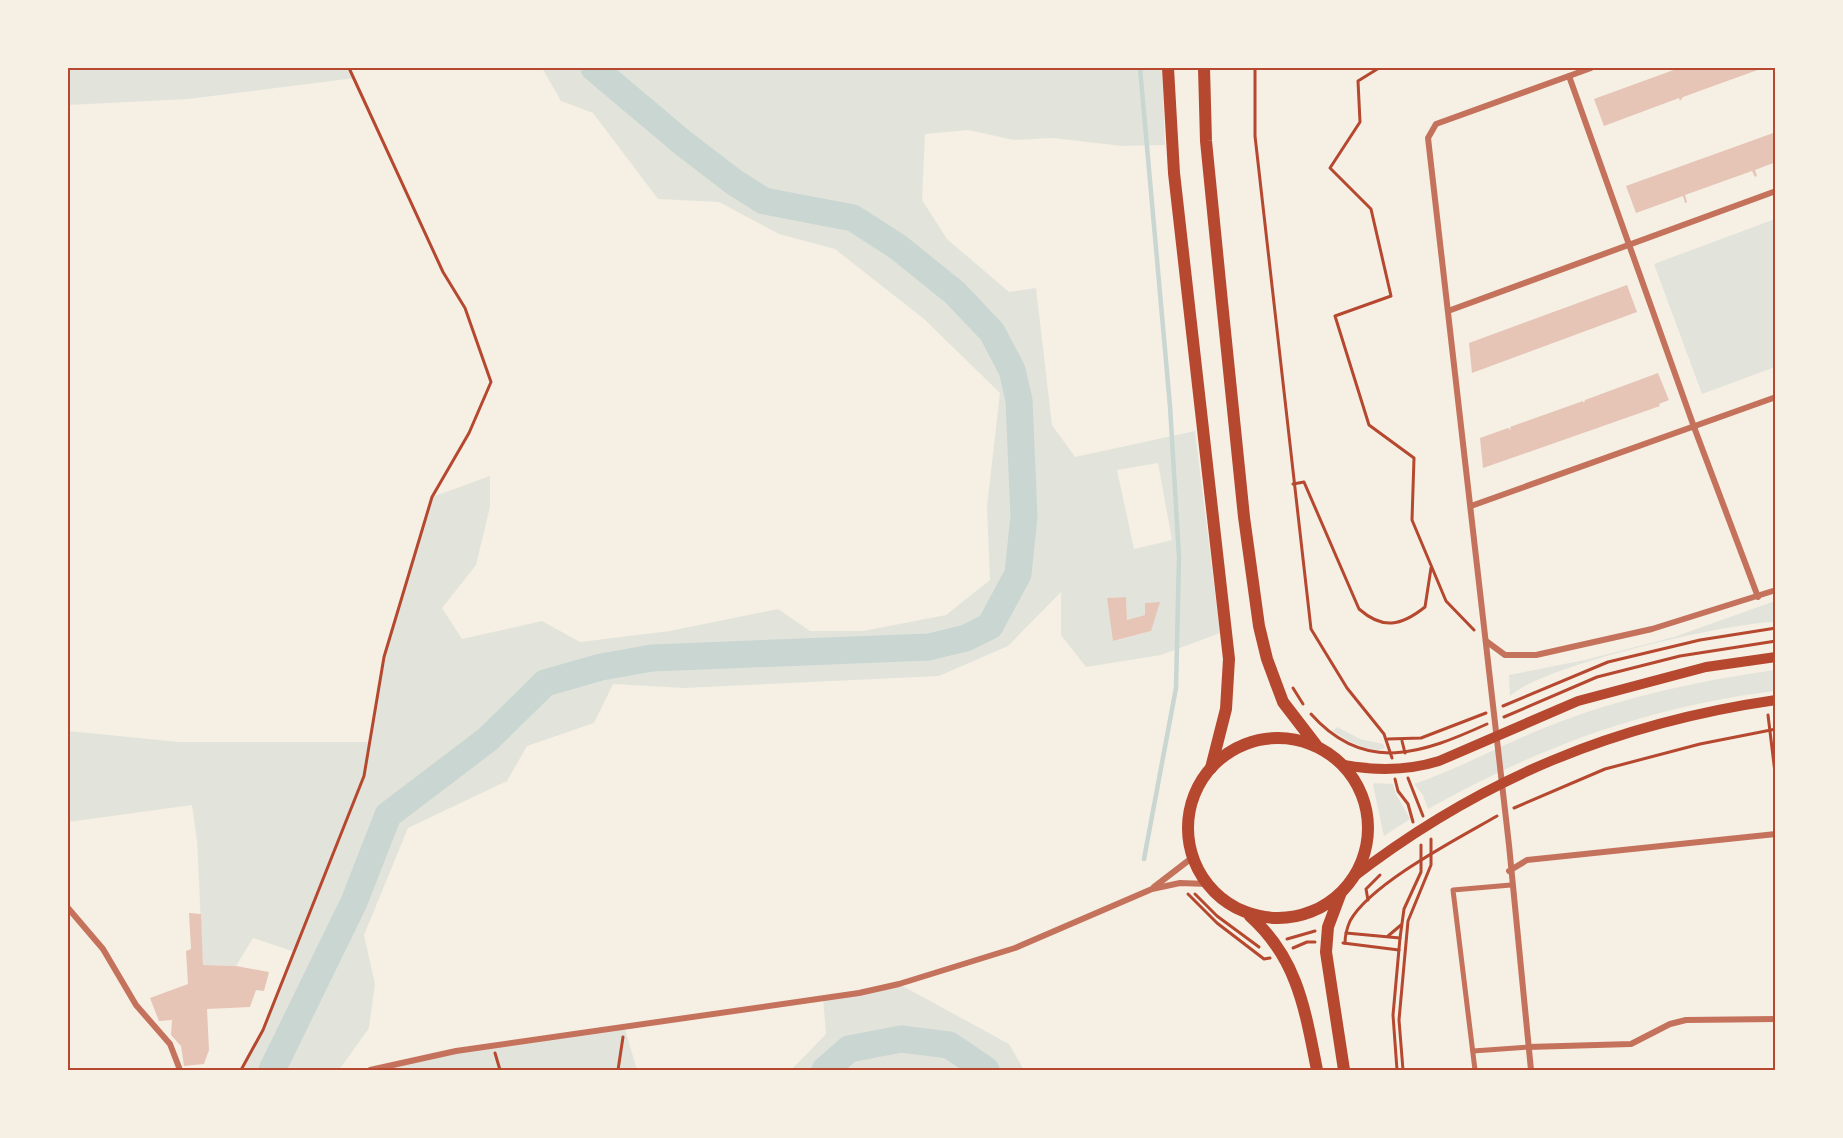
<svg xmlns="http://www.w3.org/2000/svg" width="1843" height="1138" viewBox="0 0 1843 1138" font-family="'Roboto Serif',serif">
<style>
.green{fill:#e2e4dc;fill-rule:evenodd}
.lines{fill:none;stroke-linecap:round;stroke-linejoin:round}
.stream{stroke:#c9d6d2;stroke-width:4.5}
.river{stroke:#c9d6d2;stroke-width:27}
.building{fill:#e6c5b7}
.path{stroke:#b5482f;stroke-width:3}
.pedestrian{stroke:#c5725c;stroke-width:5}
.minor{stroke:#c5725c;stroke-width:6}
.secondary{stroke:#b5482f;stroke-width:10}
.trunk{stroke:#b5482f;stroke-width:12}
.neatline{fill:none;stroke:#b5482f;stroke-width:2}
</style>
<rect width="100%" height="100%" fill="#f6efe4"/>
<g class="green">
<polygon points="68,68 349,68 355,78 188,99 68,105"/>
<path d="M 542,68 L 1162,68 L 1165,145 L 1122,146 L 1053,138 L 1014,140 L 968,130 L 925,134 L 922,200 L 947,239 L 1009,292 L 1036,288 L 1052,425 L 1075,457 L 1195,431 L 1220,633 L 1161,655 L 1086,667 L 1061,635 L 1061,592 L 1008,646 L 939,676 L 684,688 L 613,684 L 594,723 L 527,746 L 507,781 L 408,828 L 364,935 L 375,984 L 369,1028 L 339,1070 L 241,1070 L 263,1030 L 295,952 L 253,938 L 236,966 L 203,965 L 197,841 L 192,805 L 68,822 L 68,731 L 179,742 L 369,742 L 384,657 L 432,497 L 490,476 L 490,507 L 476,565 L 442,608 L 462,639 L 542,621 L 580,642 L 670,631 L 778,609 L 810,631 L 863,631 L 946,615 L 990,580 L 987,506 L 1000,393 L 924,319 L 835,249 L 779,234 L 719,202 L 658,199 L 593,113 L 561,101 ZM 1158,463 L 1172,540 L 1134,549 L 1117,470 ZM 1126,597 L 1127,620 L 1145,615 L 1146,603 L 1151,631 L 1114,641 L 1107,598 Z"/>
<polygon points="1775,219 1775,367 1702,394 1654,264"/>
<path d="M 1775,601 L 1775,622 C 1726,623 1544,665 1510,696 L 1509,675 L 1585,660 L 1674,637 Z"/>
<path d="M 1775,670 L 1775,691 C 1647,707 1541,746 1428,809 L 1423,795 L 1414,784 C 1461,768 1503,744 1549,726 C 1622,697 1698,681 1775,670 Z"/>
<path d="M 1337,727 L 1360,739 L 1383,744 L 1385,748 C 1371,755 1345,739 1333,731 Z"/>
<polygon points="1375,783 1393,784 1395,792 1410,819 1384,836 1373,785"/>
<polygon points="899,984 1009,1044 1024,1070 791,1070 826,1034 823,998"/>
<polygon points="624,1026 637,1070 371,1070 394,1064"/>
</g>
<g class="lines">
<polyline class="stream" points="1140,68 1170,406 1179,557 1176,688 1144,859"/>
<g class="river">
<polyline points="272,1070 354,902 388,815 488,739 545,683 601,667 652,658 929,647 966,638 990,626 1018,574 1024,516 1019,400 1012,370 992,332 955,293 898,247 853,218 764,201 734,182 683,143 594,68"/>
<polyline points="825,1070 849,1049 901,1039 949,1045 986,1070"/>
</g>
</g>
<g class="building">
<polygon points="1679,68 1763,68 1683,97 1680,101 1679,98 1604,126 1594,99"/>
<polygon points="1776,132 1776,162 1755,170 1757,176 1755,177 1752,171 1685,195 1687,202 1685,203 1683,196 1636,213 1626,186"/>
<polygon points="1627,285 1637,312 1472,373 1469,343"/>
<polygon points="1658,373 1669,400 1659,404 1660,406 1483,468 1480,438 1508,428 1511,430 1510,427 1583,401 1584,403 1585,400"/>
<polygon points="1126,597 1127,620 1145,615 1145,603 1160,602 1151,631 1113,641 1107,598"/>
<polygon points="189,913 201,914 203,965 236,966 269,972 264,991 256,990 250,1007 207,1009 209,1050 204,1064 184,1066 181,1046 171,1035 172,1020 159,1021 150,998 188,984 186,951 191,949"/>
</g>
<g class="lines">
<g class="path">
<polyline points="1255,68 1255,136 1311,629 1347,688 1384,734 1392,758"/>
<polyline points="1379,68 1358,81 1360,122 1330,168 1371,209 1391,296 1335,316 1369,425 1414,458 1412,520 1446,601 1474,630"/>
<path d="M 1293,484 L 1304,482 L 1359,609 C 1383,630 1401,626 1425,607 L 1431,568"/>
<polyline points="1293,688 1303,704"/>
<polyline points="1503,706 1608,662 1700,640 1776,628"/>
<path d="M 1311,714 C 1365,775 1423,753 1487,724"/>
<polyline points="1768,715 1776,781"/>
<polyline points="1504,717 1597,677 1680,656 1776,641"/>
<polyline points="1388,739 1421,738 1486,713"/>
<polyline points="1402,741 1405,753"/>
<polyline points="1408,778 1423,816"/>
<polyline points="1395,779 1398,791 1408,804 1413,822"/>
<polyline points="1514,808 1605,769 1700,744 1776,729"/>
<polyline points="1188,894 1217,923 1264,959 1270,958"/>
<polyline points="1195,894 1217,916 1259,947"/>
<polyline points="1368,900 1366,889 1380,875"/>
<polyline points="1346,933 1400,938"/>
<polyline points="1388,936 1401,925"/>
<polyline points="1287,939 1315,931"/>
<polyline points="1343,943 1399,950"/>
<path d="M 1345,943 C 1345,936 1347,928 1350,921 C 1371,883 1459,838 1497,816"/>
<polyline points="1293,948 1307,942 1315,942"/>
<polyline points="495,1053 500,1070"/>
<polyline points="241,1070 263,1030 364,776 384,657 432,497 469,433 491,382 465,308 443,272 349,68"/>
<polyline points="618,1070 623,1037"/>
<polyline points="1397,1070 1393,1015 1400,938 1404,909 1421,872 1421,845"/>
<polyline points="1403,1070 1399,1020 1408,921 1431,865 1431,839"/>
</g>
<g class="pedestrian">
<polyline points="1473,1051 1528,1047"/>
<polyline points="1475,1070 1453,890 1511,885"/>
</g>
<g class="minor">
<polyline points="1569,76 1694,427 1758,597"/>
<polyline points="1448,311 1776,191"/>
<polyline points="1471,506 1776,397"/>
<polyline points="1486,641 1505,655 1536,655 1652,629 1776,590"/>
<polyline points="1509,871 1527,860 1776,834"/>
<polyline points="1154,887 1193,857"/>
<polyline points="68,908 103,949 136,1005 170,1044 180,1070"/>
<polyline points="1528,1047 1631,1044 1670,1024 1686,1020 1776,1019"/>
<polyline points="370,1070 456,1051 859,993 899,984 1015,948 1152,889 1180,883 1208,884"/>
<polyline points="1531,1070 1509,845 1428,138 1436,124 1591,68"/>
</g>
<g class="secondary">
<path d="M 1344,765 C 1377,771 1407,771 1439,761 L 1578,701 L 1706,667 L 1776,657"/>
<path d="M 1352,878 C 1480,779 1616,723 1776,700"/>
</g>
<g class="trunk">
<polyline points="1168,68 1174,173 1229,659 1226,709 1211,768"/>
<polyline points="1204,68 1206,141 1222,302 1244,517 1259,626 1267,659 1283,702 1316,745"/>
<circle cx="1278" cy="828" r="90"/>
<polyline points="1340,895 1328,927 1326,952 1344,1070"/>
<path d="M 1250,916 C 1298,959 1305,1010 1317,1070"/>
</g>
</g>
<rect width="1843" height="1138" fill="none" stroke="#f6efe4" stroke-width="138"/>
<rect x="69" y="69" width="1705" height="1000" class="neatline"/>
</svg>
